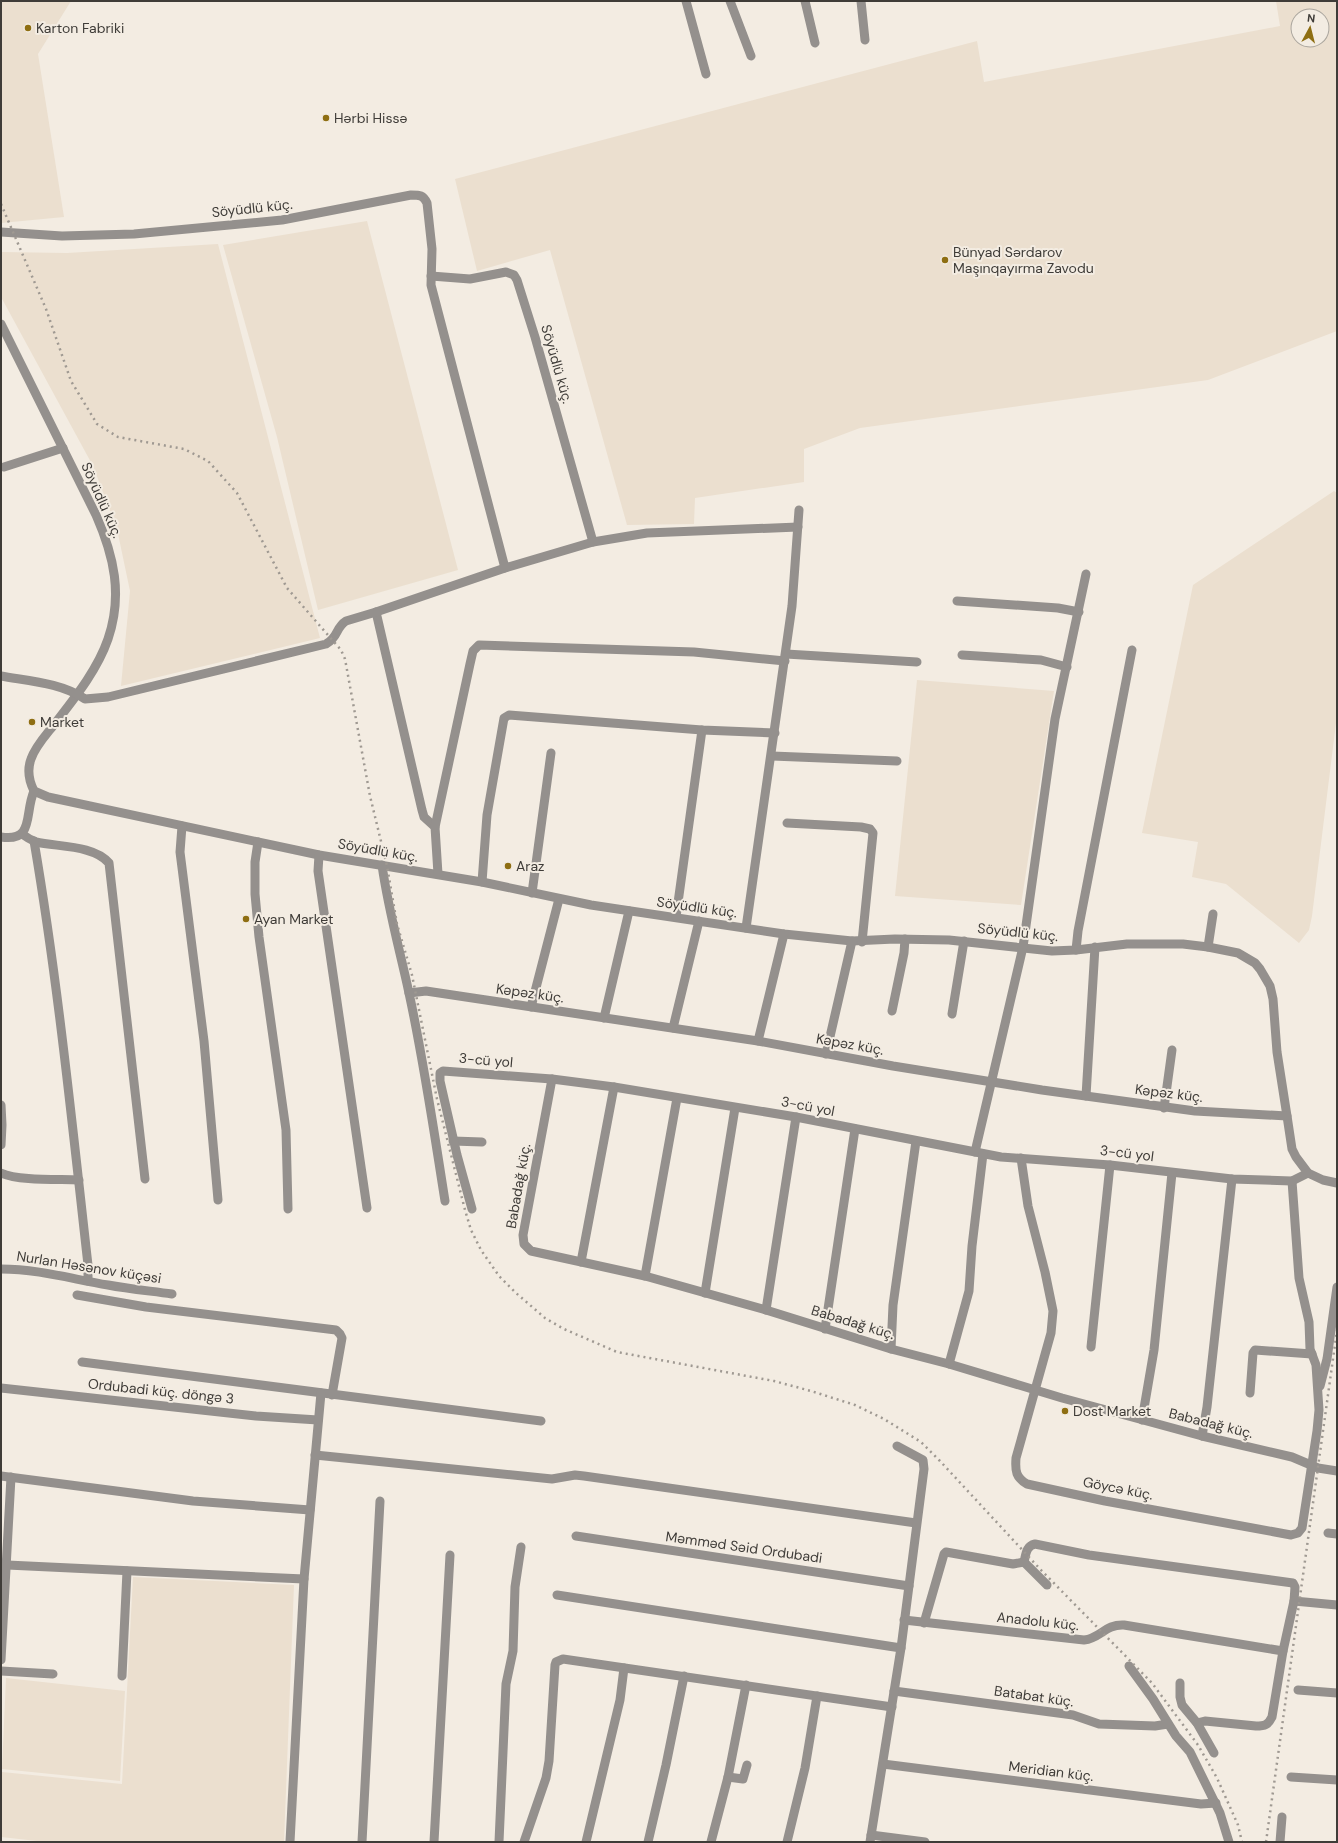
<svg xmlns="http://www.w3.org/2000/svg" width="1338" height="1843" viewBox="0 0 1338 1843" font-family="'DM Sans',sans-serif">
<style>
.built{fill:#ebdfcf;fill-rule:evenodd}
.lines{fill:none;stroke-linecap:round;stroke-linejoin:round}
.minor{stroke:#94908d;stroke-width:9}
.rail{stroke:#9f9992;stroke-width:2.5;stroke-dasharray:2 4;stroke-linecap:butt}
.poi-dot{fill:#8e6e12;stroke:#f3ece2;stroke-width:1.5}
.labels{text-anchor:middle;dominant-baseline:central;stroke-width:4;stroke-linejoin:round;paint-order:stroke}
.poi-label{font-size:14px;fill:#3f3c38;stroke:#f3ece2;text-anchor:start}
.street-label{font-size:14px;fill:#3f3c38;stroke:#f3ece2}
</style>
<rect width="100%" height="100%" fill="#f3ece2"/>
<g class="built">
<polygon points="1,1 71,1 38,54 64,217 1,223"/>
<path d="M 1276,1 L 1337,1 L 1337,331 L 1208,380 L 860,428 L 804,449 L 804,482 L 695,498 L 694,524 L 627,525 L 550,250 L 477,271 L 455,179 L 977,41 L 984,82 L 1280,26 ZM 1298,16 L 1322,16 L 1322,40 L 1298,40 Z"/>
<polygon points="367,221 458,570 318,610 277,437 223,245"/>
<polygon points="218,244 320,638 121,686 130,591 117,529 93,466 1,297 1,252 67,253"/>
<polygon points="1334,491 1337,493 1337,715 1312,916 1309,930 1299,943 1226,884 1192,877 1198,842 1142,833 1193,585"/>
<polygon points="917,680 1054,691 1021,905 895,896"/>
<polygon points="133,1577 294,1585 284,1842 46,1842 1,1837 2,1772 122,1784"/>
<polygon points="6,1678 125,1691 120,1781 2,1769"/>
</g>
<g class="lines">
<g class="minor">
<polyline points="686,1 706,74"/>
<polyline points="730,1 751,56"/>
<polyline points="805,1 815,43"/>
<polyline points="861,1 865,40"/>
<path d="M 1,232 L 62,236 L 134,234 L 282,220 L 411,195 C 420,195 423,195 427,203 L 432,249 L 431,285 L 505,568"/>
<polyline points="431,276 470,279 506,272 514,275 517,280 535,337 593,542"/>
<path d="M 1,324 L 96,515 C 114,556 123,595 108,639 C 97,671 73,700 53,726 C 45,736 35,747 31,759 C 27,770 29,781 34,791 L 48,797 L 319,855 L 482,882 L 591,905 L 784,934 L 852,941 L 895,939 L 949,940 L 1052,951 L 1076,950 L 1127,944 L 1183,944 L 1208,947 L 1238,953 L 1255,963 L 1260,969 L 1270,986 L 1273,999 L 1277,1052 L 1287,1116 L 1292,1149 L 1296,1157 L 1308,1173 L 1323,1180 L 1337,1183"/>
<polyline points="4,467 63,448"/>
<polyline points="957,601 1058,608 1079,612"/>
<polyline points="376,612 422,810 424,817 435,827 438,874"/>
<polyline points="786,654 917,662"/>
<polyline points="962,655 1041,660 1067,667"/>
<path d="M 1,676 C 29,681 62,683 85,699 L 108,697 L 326,644 C 339,637 335,628 346,621 L 376,612 L 505,568 L 593,542 L 647,533 L 798,527"/>
<polyline points="772,756 897,761"/>
<polyline points="787,823 861,827 870,829 873,833 862,942"/>
<polyline points="182,826 180,852 204,1041 218,1200"/>
<polyline points="435,827 470,664 473,651 479,645 694,652 785,661"/>
<path d="M 22,834 C 26,837 31,840 36,842 C 58,847 94,845 109,863 L 145,1179"/>
<path d="M 1,837 C 35,842 24,814 34,791"/>
<path d="M 34,841 C 58,982 72,1123 88,1265 L 88,1281"/>
<polyline points="258,842 255,862 255,894 259,937 286,1130 288,1209"/>
<polyline points="319,855 318,871 367,1208"/>
<path d="M 382,865 C 388,909 400,951 409,993 C 424,1062 434,1132 445,1201"/>
<polyline points="482,882 487,815 504,718 509,715 702,730 775,733"/>
<polyline points="532,893 551,753"/>
<polyline points="676,917 702,730"/>
<polyline points="746,928 792,606 799,510"/>
<polyline points="1208,947 1213,914"/>
<polyline points="1076,950 1078,931 1132,650"/>
<polyline points="409,993 426,991 758,1041 893,1066 1042,1090 1195,1111 1287,1116"/>
<polyline points="531,1007 559,899"/>
<polyline points="892,1011 904,953 905,939"/>
<polyline points="952,1014 964,941"/>
<polyline points="604,1018 629,911"/>
<polyline points="673,1028 699,921"/>
<polyline points="758,1041 784,934"/>
<polyline points="826,1054 852,941"/>
<polyline points="552,1079 523,1235 524,1244 531,1251 645,1276 766,1310 891,1349 949,1364 1062,1398 1202,1436 1292,1457 1318,1468 1337,1471"/>
<polyline points="1086,1096 1095,947"/>
<polyline points="1,1105 2,1125 1,1145"/>
<polyline points="1164,1108 1172,1050"/>
<polyline points="453,1141 482,1142"/>
<polyline points="975,1152 1023,947 1055,719 1086,574"/>
<path d="M 1021,1158 L 1028,1206 L 1045,1272 L 1053,1311 L 1051,1333 L 1016,1458 C 1015,1471 1016,1478 1027,1484 L 1105,1501 L 1291,1535 L 1298,1533 L 1302,1528 L 1317,1431 L 1319,1410 L 1316,1365 L 1310,1349 L 1309,1322 L 1299,1278 L 1292,1181"/>
<path d="M 1,1173 C 19,1181 58,1179 79,1180"/>
<polyline points="472,1209 457,1155 440,1081 440,1073 443,1071 552,1079 614,1087 796,1117 1001,1157 1110,1165 1232,1179 1292,1181 1308,1173"/>
<polyline points="581,1262 614,1087"/>
<path d="M 1,1269 C 38,1269 72,1279 108,1285 C 129,1289 151,1291 172,1294"/>
<polyline points="645,1276 677,1098"/>
<polyline points="705,1293 735,1108"/>
<polyline points="77,1295 146,1307 336,1330 340,1334 342,1338 332,1395"/>
<polyline points="766,1310 796,1117"/>
<polyline points="825,1329 855,1129"/>
<polyline points="1091,1347 1110,1165"/>
<polyline points="891,1349 893,1305 916,1141"/>
<polyline points="82,1362 541,1421"/>
<polyline points="949,1364 969,1291 972,1246 983,1154"/>
<polyline points="1320,1386 1327,1359 1337,1287"/>
<polyline points="1,1388 256,1416 318,1420"/>
<polyline points="1250,1393 1253,1353 1255,1350 1312,1354"/>
<polyline points="1142,1420 1154,1350 1172,1173"/>
<polyline points="1202,1436 1207,1407 1232,1179"/>
<polyline points="315,1455 552,1479 575,1475 584,1476 916,1523"/>
<polyline points="1,1476 193,1501 310,1510"/>
<polyline points="1328,1533 1337,1534"/>
<polyline points="576,1536 909,1586"/>
<path d="M 1024,1562 C 1026,1554 1026,1546 1035,1544 L 1089,1555 L 1293,1583 L 1295,1587 L 1294,1601 L 1283,1651 L 1272,1717 C 1268,1725 1265,1726 1256,1726 L 1205,1721 L 1197,1723"/>
<polyline points="1024,1562 1047,1585"/>
<polyline points="7,1565 304,1579"/>
<polyline points="557,1595 901,1648"/>
<polyline points="1294,1601 1337,1605"/>
<path d="M 904,1620 L 1084,1640 C 1101,1638 1105,1624 1124,1625 L 1283,1651"/>
<polyline points="924,1623 944,1554 946,1552 1013,1564 1024,1562"/>
<polyline points="1,1660 11,1477"/>
<polyline points="1129,1666 1153,1699 1176,1736 1190,1752 1220,1813 1229,1842"/>
<polyline points="1,1671 53,1674"/>
<polyline points="122,1676 127,1571"/>
<polyline points="1180,1683 1180,1697 1182,1705 1197,1723 1214,1753"/>
<polyline points="1298,1690 1337,1693"/>
<polyline points="894,1691 1073,1715 1099,1724 1155,1726 1168,1724"/>
<polyline points="883,1764 1201,1804 1216,1803"/>
<polyline points="728,1777 743,1779 747,1765"/>
<polyline points="1291,1777 1337,1780"/>
<polyline points="871,1835 925,1842"/>
<polyline points="290,1842 304,1579 321,1393"/>
<polyline points="362,1842 380,1501"/>
<polyline points="434,1842 450,1555"/>
<polyline points="499,1842 506,1684 513,1651 515,1587 521,1547"/>
<polyline points="524,1842 546,1778 549,1761 555,1665 556,1662 563,1659 892,1707"/>
<polyline points="586,1842 620,1700 624,1668"/>
<polyline points="648,1842 666,1765 684,1676"/>
<polyline points="711,1842 728,1777 746,1685"/>
<polyline points="787,1842 805,1768 817,1696"/>
<polyline points="870,1842 901,1648 924,1469 923,1460 897,1446"/>
<polyline points="1280,1842 1282,1817"/>
</g>
<g class="rail">
<polyline points="1,204 46,309 71,381 97,424 118,437 184,449 208,461 237,493 287,588 341,650 345,659 370,796 387,866 397,924 412,975 437,1099 465,1210 471,1230 481,1250 499,1276 516,1293 545,1318 564,1329 617,1352 774,1381 811,1391 855,1405 884,1419 921,1442 940,1461 1040,1569 1152,1683 1198,1745 1217,1778 1238,1825 1242,1842"/>
<polyline points="1266,1842 1337,1330"/>
</g>
</g>
<g class="poi-dot">
<circle cx="28" cy="28" r="4"/>
<circle cx="326" cy="118" r="4"/>
<circle cx="945" cy="260" r="4"/>
<circle cx="32" cy="722" r="4"/>
<circle cx="508" cy="866" r="4"/>
<circle cx="246" cy="919" r="4"/>
<circle cx="1065" cy="1411" r="4"/>
</g>
<g class="labels">
<g class="poi-label">
<text x="36" y="28">Karton Fabriki</text>
<text x="334" y="118">Hərbi Hissə</text>
<text x="953" y="252">Bünyad Sərdarov<tspan x="953" dy="16">Maşınqayırma Zavodu</tspan></text>
<text x="40" y="722">Market</text>
<text x="516" y="866">Araz</text>
<text x="254" y="919">Ayan Market</text>
<text x="1073" y="1411">Dost Market</text>
</g>
<g class="street-label">
<text transform="translate(252 208) rotate(-6)">Söyüdlü küç.</text>
<text transform="translate(557 364) rotate(74)">Söyüdlü küç.</text>
<text transform="translate(102 500) rotate(66)">Söyüdlü küç.</text>
<text transform="translate(378 850) rotate(10)">Söyüdlü küç.</text>
<text transform="translate(697 907) rotate(8)">Söyüdlü küç.</text>
<text transform="translate(1018 932) rotate(6)">Söyüdlü küç.</text>
<text transform="translate(530 993) rotate(8)">Kəpəz küç.</text>
<text transform="translate(850 1044) rotate(10)">Kəpəz küç.</text>
<text transform="translate(486 1060) rotate(5)">3-cü yol</text>
<text transform="translate(1169 1093) rotate(7)">Kəpəz küç.</text>
<text transform="translate(808 1106) rotate(11)">3-cü yol</text>
<text transform="translate(1127 1153) rotate(7)">3-cü yol</text>
<text transform="translate(518 1186) rotate(-80)">Babadağ küç.</text>
<text transform="translate(89 1267) rotate(9)">Nurlan Həsənov küçəsi</text>
<text transform="translate(853 1322) rotate(17)">Babadağ küç.</text>
<text transform="translate(161 1391) rotate(6)">Ordubadi küç. döngə 3</text>
<text transform="translate(1211 1423) rotate(14)">Babadağ küç.</text>
<text transform="translate(1118 1488) rotate(11)">Göycə küç.</text>
<text transform="translate(744 1547) rotate(8)">Məmməd Səid Ordubadi</text>
<text transform="translate(1038 1621) rotate(6)">Anadolu küç.</text>
<text transform="translate(1034 1696) rotate(8)">Batabat küç.</text>
<text transform="translate(1051 1771) rotate(7)">Meridian küç.</text>
</g>
</g>
<rect width="1338" height="1843" fill="none" stroke="#3f3c38" stroke-width="4"/>
<g transform="translate(1310 28) rotate(7)"><circle r="19" fill="#f3ece2" stroke="#aba69e"/>
<path d="M0-3L7 15L0 10L-7 15Z" fill="#8e6e12"/>
<text y="-6" font-size="11" font-weight="bold" text-anchor="middle" fill="#3f3c38">N</text>
</g>
</svg>
